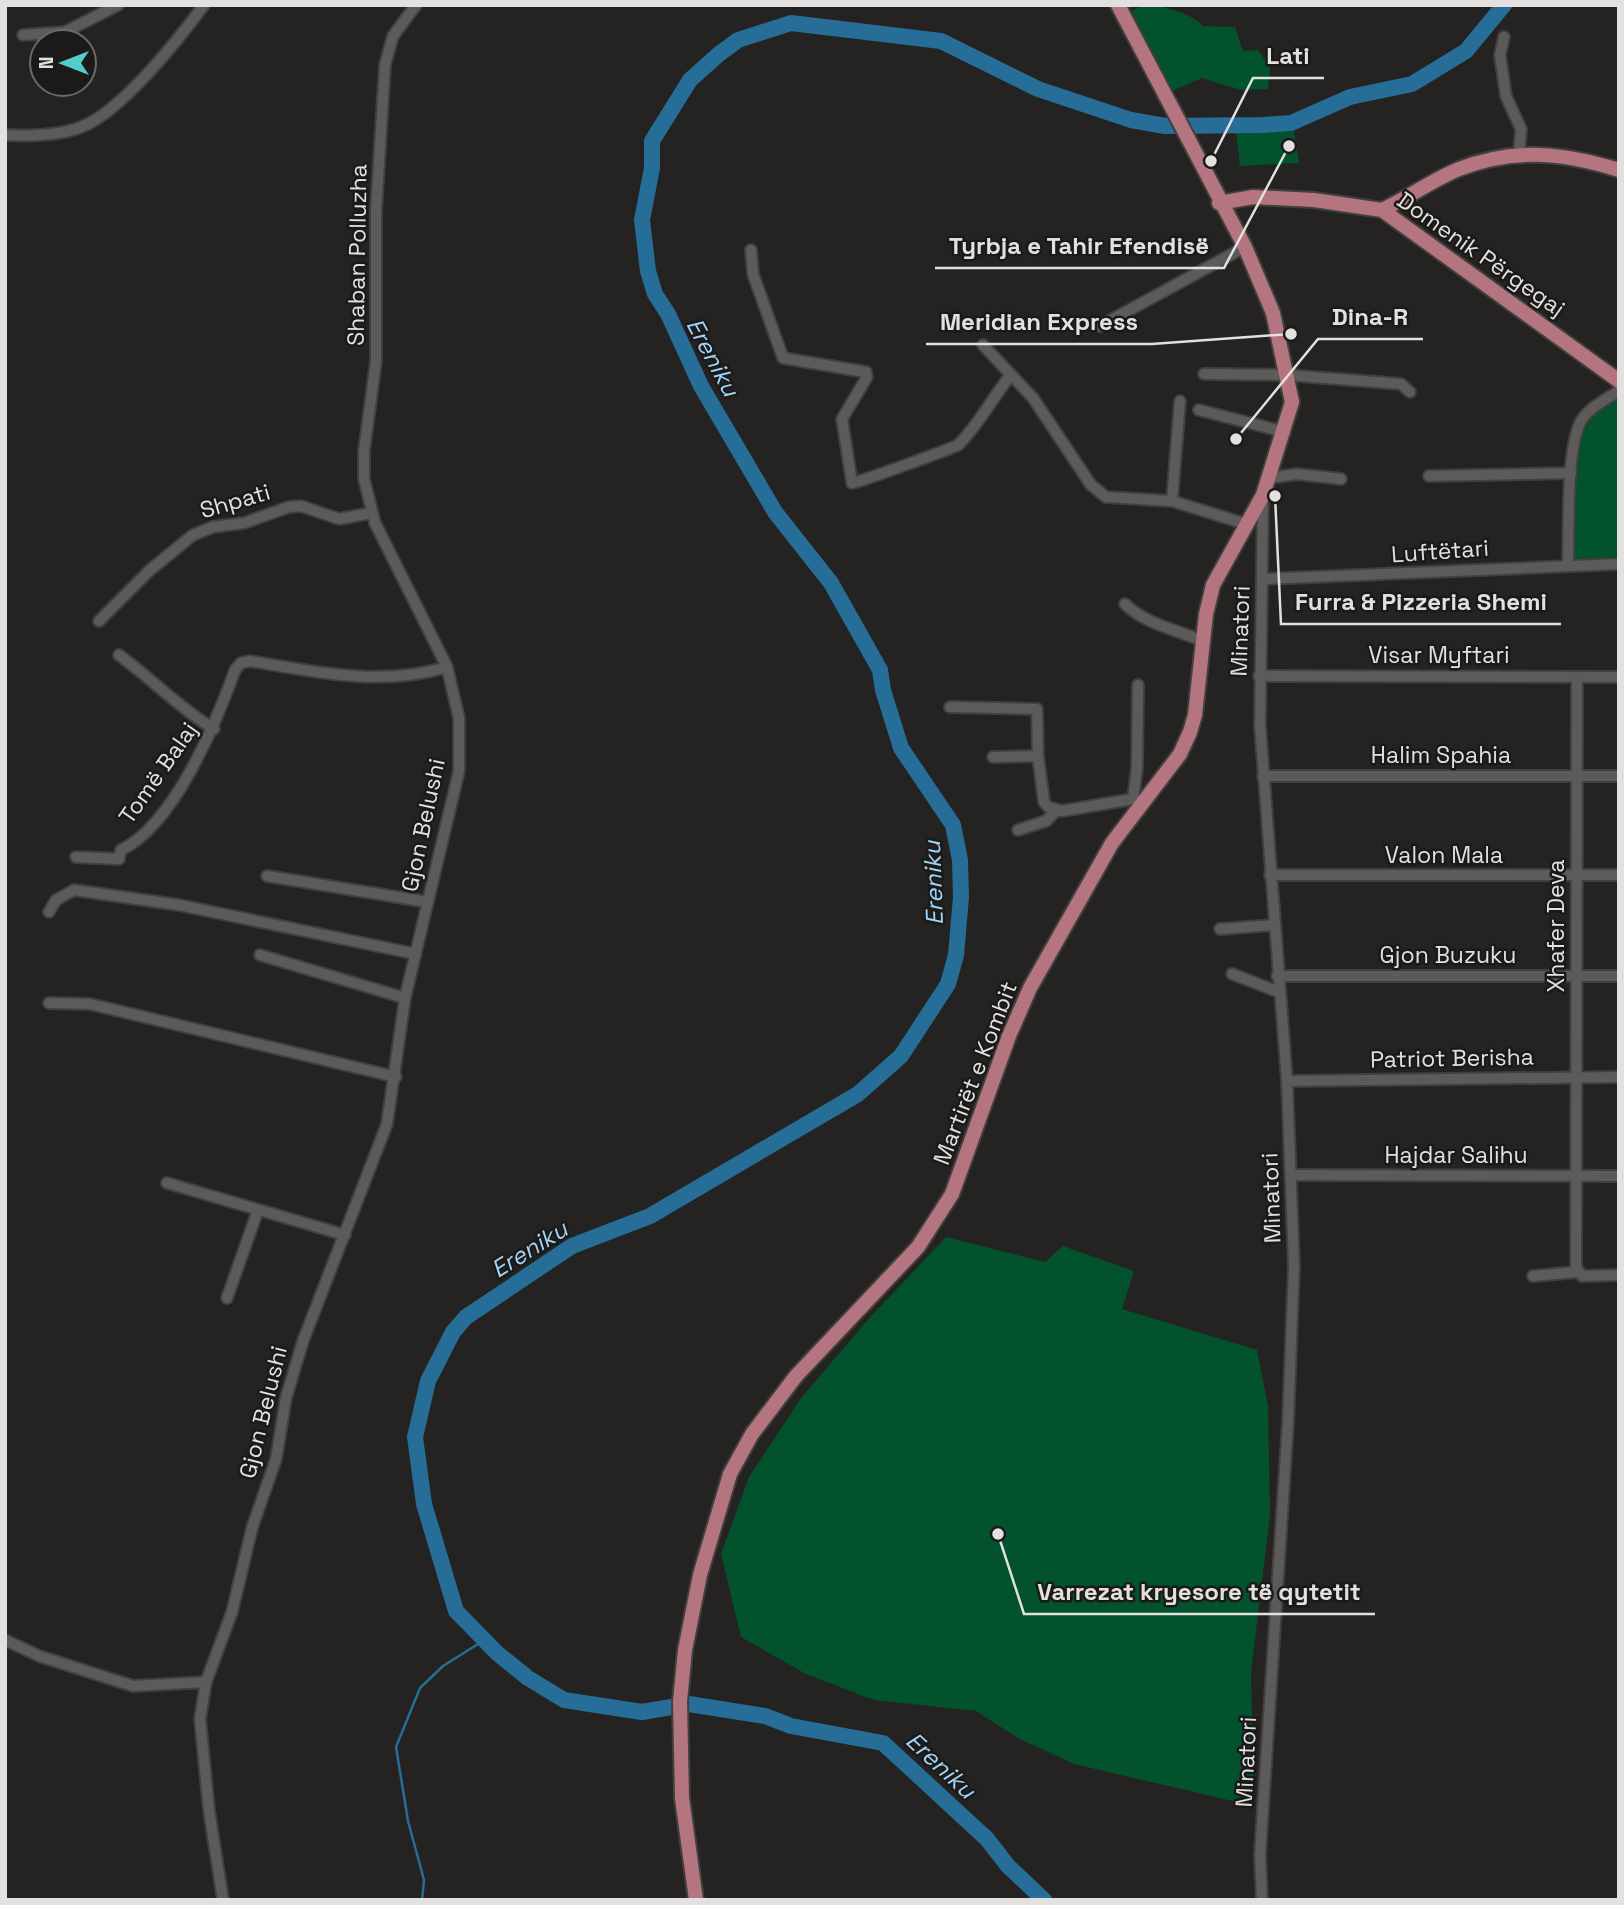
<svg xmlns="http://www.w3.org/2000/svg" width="1624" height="1905" viewBox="0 0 1624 1905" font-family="'Space Grotesk',sans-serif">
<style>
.green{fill:#01522d}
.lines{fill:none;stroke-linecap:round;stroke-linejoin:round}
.stream{stroke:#266d98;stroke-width:2.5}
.river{stroke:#266d98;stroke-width:16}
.minor-casing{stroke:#41403e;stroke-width:14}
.major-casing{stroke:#41403e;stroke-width:18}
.minor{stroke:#5d5b59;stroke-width:10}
.major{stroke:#b47580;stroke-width:14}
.labels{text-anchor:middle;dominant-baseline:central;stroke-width:5;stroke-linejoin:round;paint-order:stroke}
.street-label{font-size:23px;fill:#e3e1e0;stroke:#1c1a18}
.water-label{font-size:24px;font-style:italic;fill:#9ed4f9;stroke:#1c1a18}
.leader{fill:none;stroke:#e3e1e0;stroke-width:2.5}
.callout-dot{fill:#e3e1e0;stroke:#1c1a18;stroke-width:2.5}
.callout-label{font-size:24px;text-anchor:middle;font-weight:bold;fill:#e3e1e0;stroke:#1c1a18;stroke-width:5;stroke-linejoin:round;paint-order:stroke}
</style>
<rect width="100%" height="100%" fill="#252321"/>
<g class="green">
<path d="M 1143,5 C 1162,5 1191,13 1203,26 L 1235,27 L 1243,51 L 1258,50 L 1270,67 L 1268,89 L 1240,90 L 1202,78 L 1170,92 L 1130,12 Z"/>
<polygon points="1292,119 1299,163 1240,166 1236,132"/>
<path d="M 1619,399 L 1619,557 L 1575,559 C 1575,521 1567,449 1592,418 C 1598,409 1609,405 1619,399 Z"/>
<polygon points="946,1237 1045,1262 1063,1246 1134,1271 1122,1309 1257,1350 1268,1406 1270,1514 1251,1673 1254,1806 1074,1764 1018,1738 976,1711 874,1700 806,1674 741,1637 721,1554 749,1477 801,1398 865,1323"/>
</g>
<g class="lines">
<polyline class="stream" points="422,1900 424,1880 408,1821 396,1747 420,1688 443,1666 486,1639"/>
<polyline class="river" points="1044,1900 1008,1866 987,1839 883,1743 791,1726 765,1716 689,1704 642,1712 564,1700 528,1678 497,1653 456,1611 424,1504 415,1437 428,1381 453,1332 466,1317 572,1246 650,1216 858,1094 901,1056 948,984 956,955 961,897 960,860 953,825 901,748 883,690 880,670 831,583 775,512 701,386 668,314 655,294 648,271 642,220 652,168 652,141 690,80 719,54 738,40 791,23 941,41 1038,89 1131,120 1165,126 1263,125 1291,123 1350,97 1412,84 1466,51 1504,5"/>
<defs>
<g id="minor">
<polyline points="23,35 65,32 118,5"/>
<polyline points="1504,37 1500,55 1506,96 1521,129 1519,155"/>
<path d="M 5,135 C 28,136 59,136 81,127 C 121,112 178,40 204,5"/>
<path d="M 751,250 L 753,274 L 783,358 L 866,372 L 867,377 L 842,419 L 852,483 C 860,482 953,448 958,445 C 978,426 993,397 1010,376"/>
<polyline points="1100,326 1245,247"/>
<polyline points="983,345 1033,398 1091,485 1106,497 1172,501 1246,524"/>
<polyline points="1204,374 1287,375 1401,384 1410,392"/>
<polyline points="1199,410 1285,432"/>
<polyline points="1429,476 1571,473"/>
<polyline points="1269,478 1297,474 1341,479"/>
<polyline points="1172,501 1180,401"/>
<path d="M 1568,566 C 1569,532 1566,449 1581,421 C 1589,408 1606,399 1619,391"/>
<polyline points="1263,579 1619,564"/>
<path d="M 1125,604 C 1145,624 1177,630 1203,641"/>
<polyline points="99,621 150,570 193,535 213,527 244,523 289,507 301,506 339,519 371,513"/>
<path d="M 119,655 C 152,679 179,708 214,729"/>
<polyline points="1259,676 1619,677"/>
<polyline points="1577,677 1576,1267 1582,1276 1619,1275"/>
<polyline points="950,707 1037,709 1038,756 1044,802 1048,807 1062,811 1133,799 1142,803"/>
<polyline points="993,757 1038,756"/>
<polyline points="1263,776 1619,776"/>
<polyline points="1133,799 1137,768 1138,685"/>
<polyline points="1018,830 1046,821 1056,811"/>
<path d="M 76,857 L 119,859 L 121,850 C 174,825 216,723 235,670 L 241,663 L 250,661 C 315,672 382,687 447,667"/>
<polyline points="1270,875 1619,875"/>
<polyline points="267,876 428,902"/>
<polyline points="49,912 56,900 74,890 179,905 416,954"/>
<polyline points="1220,929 1274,925"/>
<polyline points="260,955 405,998"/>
<polyline points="1232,974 1279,992"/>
<polyline points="1277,976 1619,976"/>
<polyline points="49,1003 90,1004 396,1077"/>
<polyline points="1287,1081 1619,1077"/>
<polyline points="1292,1175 1619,1176"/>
<polyline points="167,1183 345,1235"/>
<polyline points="1533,1276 1577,1272"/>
<polyline points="227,1298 258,1210"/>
<polyline points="5,1640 39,1656 133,1686 206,1682"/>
<polyline points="223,1900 209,1810 200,1719 206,1682 232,1612 252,1528 276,1459 286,1398 303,1341 387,1124 405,998 459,771 459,718 447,667 375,523 364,479 364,451 376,361 376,211 385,65 393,36 416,5"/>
<polyline points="1262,1900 1260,1855 1288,1422 1294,1266 1287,1081 1260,725 1263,495"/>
</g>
<g id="major">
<polyline points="1219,203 1253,197 1314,200 1382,210 1619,381"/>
<path d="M 1382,210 C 1408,198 1432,180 1459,169 C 1515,147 1564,153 1619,170"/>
<polyline points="696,1900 682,1798 680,1701 685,1650 700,1575 730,1474 752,1434 796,1376 918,1247 952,1194 1009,1036 1030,988 1112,843 1180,754 1190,732 1195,715 1206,614 1213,585 1263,495 1292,402 1273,313 1245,247 1118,5"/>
</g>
</defs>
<use href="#minor" class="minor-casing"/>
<use href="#major" class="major-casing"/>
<use href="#minor" class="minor"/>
<use href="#major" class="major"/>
</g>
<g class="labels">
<g class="street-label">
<text transform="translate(1481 254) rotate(35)">Domenik Përgegaj</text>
<text transform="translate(357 255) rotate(-89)">Shaban Polluzha</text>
<text transform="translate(235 501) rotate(-16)">Shpati</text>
<text transform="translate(1440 551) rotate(-4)">Luftëtari</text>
<text transform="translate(1240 631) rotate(-88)">Minatori</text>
<text x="1439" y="655">Visar Myftari</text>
<text x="1441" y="755">Halim Spahia</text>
<text transform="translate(158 773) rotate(-55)">Tomë Balaj</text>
<text transform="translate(423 825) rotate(-78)">Gjon Belushi</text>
<text x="1444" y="855">Valon Mala</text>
<text transform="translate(1556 926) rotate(-90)">Xhafer Deva</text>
<text x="1448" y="955">Gjon Buzuku</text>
<text transform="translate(1452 1058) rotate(-1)">Patriot Berisha</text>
<text transform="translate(975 1073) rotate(-69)">Martirët e Kombit</text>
<text x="1456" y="1155">Hajdar Salihu</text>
<text transform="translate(1271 1198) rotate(-92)">Minatori</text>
<text transform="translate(263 1412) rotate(-76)">Gjon Belushi</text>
<text transform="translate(1246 1762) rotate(-87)">Minatori</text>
</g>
<g class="water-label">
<text transform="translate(713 357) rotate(62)">Ereniku</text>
<text transform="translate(933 883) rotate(-92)">Ereniku</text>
<text transform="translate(529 1249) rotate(-32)">Ereniku</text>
<text transform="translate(941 1765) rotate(43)">Ereniku</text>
</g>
</g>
<path class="leader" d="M1211 161L1253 78H1324M1289 146L1224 268H935M1236 439L1318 339H1423M1291 334L1152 344H926M1275 496L1281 624H1561M998 1534L1024 1614H1375"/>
<g class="callout-dot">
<circle cx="1211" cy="161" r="7"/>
<circle cx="1289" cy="146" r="7"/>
<circle cx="1236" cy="439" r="7"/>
<circle cx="1291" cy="334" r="7"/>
<circle cx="1275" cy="496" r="7"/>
<circle cx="998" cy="1534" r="7"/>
</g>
<g class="callout-label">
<text x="1288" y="64">Lati</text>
<text x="1079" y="254">Tyrbja e Tahir Efendisë</text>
<text x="1370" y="325">Dina-R</text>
<text x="1039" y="330">Meridian Express</text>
<text x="1421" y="610">Furra &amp; Pizzeria Shemi</text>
<text x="1199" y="1600">Varrezat kryesore të qytetit</text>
</g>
<rect width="1624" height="1905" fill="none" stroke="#e3e1e0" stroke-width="14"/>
<g transform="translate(63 63) rotate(270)"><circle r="33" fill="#1c1a18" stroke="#6c6a68" stroke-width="2"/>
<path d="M0-5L12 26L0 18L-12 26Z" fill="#53cdc9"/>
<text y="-10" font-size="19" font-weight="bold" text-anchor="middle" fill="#e3e1e0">N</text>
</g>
</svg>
